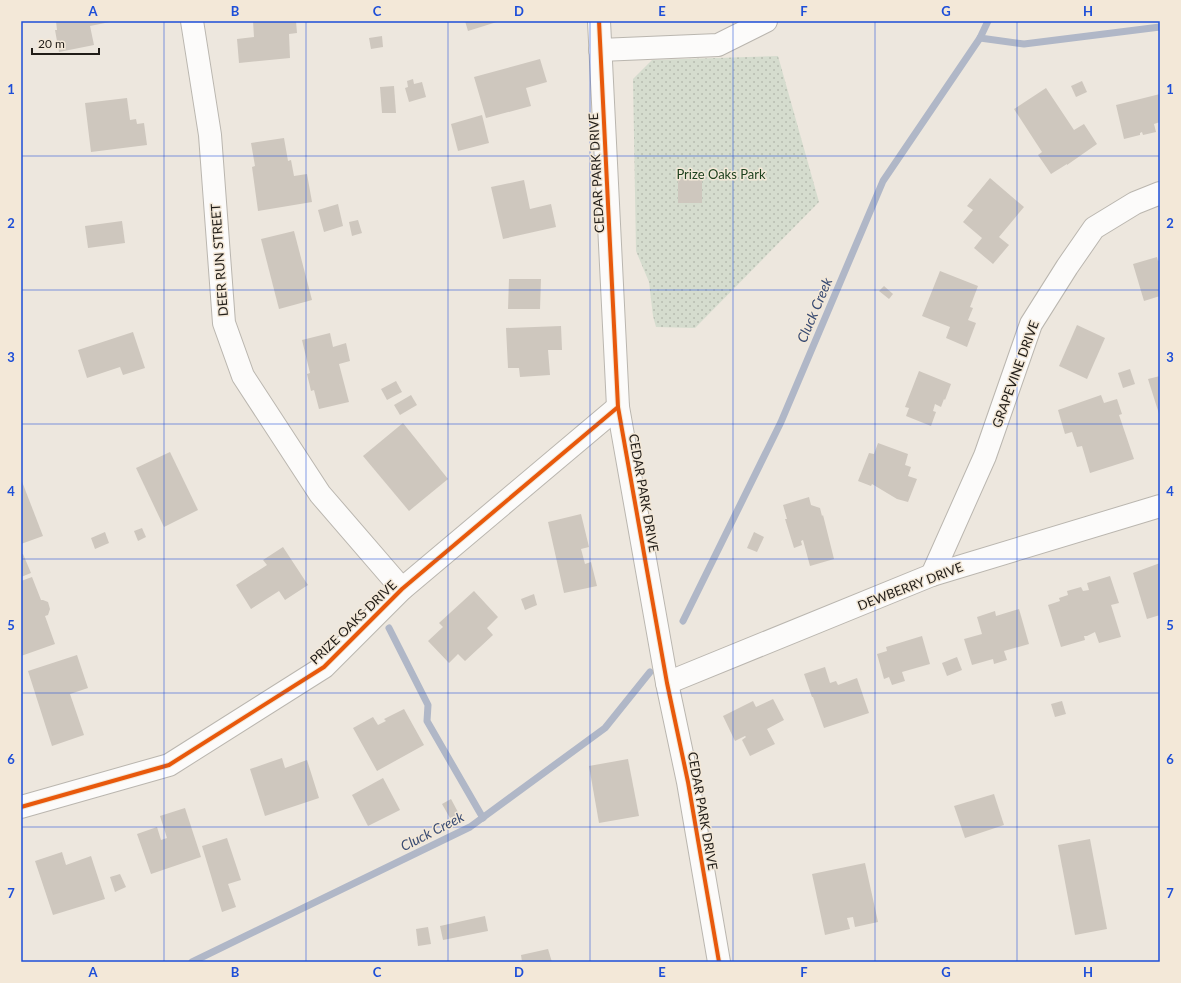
<svg xmlns="http://www.w3.org/2000/svg" width="1181" height="983" viewBox="0 0 1181 983" font-family="Lato,sans-serif">
<style>
.park{fill:url(#park-dots)}
.lines{fill:none;stroke-linecap:round;stroke-linejoin:round}
.stream{stroke:#b0b7c7;stroke-width:7}
.building{fill:#cec7be}
.minor-casing{stroke:#bab6af;stroke-width:24}
.minor{stroke:#fcfbfa;stroke-width:22}
.cycleway-casing{stroke:#f3e8d8;stroke-width:6}
.cycleway{stroke:#e8590c;stroke-width:4}
.grid{fill:none;stroke:#1d4ed8;stroke-width:1;stroke-opacity:0.55}
.labels{text-anchor:middle;dominant-baseline:central;stroke-width:3;stroke-linejoin:round;paint-order:stroke}
.street-label{font-size:13px;fill:#211d18;stroke:#f3e8d8}
.park-label{font-size:13px;fill:#1e411e;stroke:#f3e8d8}
.water-label{font-size:14px;font-style:italic;fill:#374a72;stroke:#f3e8d8}
.neatline{fill:none;stroke:#1d4ed8;stroke-width:1.5}
.grid-label{font-size:13px;text-anchor:middle;font-weight:bold;fill:#1d4ed8}
</style>
<defs>
<pattern id="park-dots" width="8" height="8" patternUnits="userSpaceOnUse"><rect width="8" height="8" fill="#d5dcce"/><path d="M2 2h.1M6 6h.1" fill="none" stroke="#b7bcb0" stroke-width="1.8" stroke-linecap="round"/></pattern>
</defs>
<rect width="100%" height="100%" fill="#ede7de"/>
<polygon class="park" points="778,56 819,202 695,328 656,327 653,316 649,282 636,251 633,79 652,60"/>
<g class="lines">
<g class="stream">
<polyline points="980,38 1024,44 1160,27"/>
<polyline points="683,621 781,422 883,181 980,38 988,21"/>
<polyline points="389,628 428,705 427,721 483,818"/>
<polyline points="192,962 470,827 605,728 650,672"/>
</g>
</g>
<g class="building">
<polygon points="56,21 110,21 110,22 90,26 94,45 59,52 55,30 57,30"/>
<polygon points="253,21 296,21 297,33 289,34 290,58 239,63 237,39 254,37"/>
<polygon points="465,21 500,21 468,31"/>
<polygon points="382,36 383,47 371,49 369,38"/>
<polygon points="540,59 547,82 526,88 531,106 486,118 474,77"/>
<polygon points="413,79 414,84 422,82 426,97 409,102 405,88 408,87 407,81"/>
<polygon points="1082,81 1087,92 1076,97 1071,86"/>
<polygon points="394,86 396,113 382,113 380,87"/>
<polygon points="1046,88 1074,130 1084,124 1097,144 1067,165 1067,164 1051,174 1038,155 1042,152 1014,109"/>
<polygon points="1160,94 1160,122 1154,124 1156,132 1143,135 1142,132 1140,133 1140,135 1124,139 1116,105"/>
<polygon points="127,98 130,120 136,119 137,124 144,123 147,145 91,152 85,103"/>
<polygon points="482,115 489,143 458,151 451,124"/>
<polygon points="284,138 288,161 291,160 294,176 307,174 312,202 258,211 252,167 255,166 251,143"/>
<polygon points="990,178 1024,207 999,237 1009,245 993,264 974,248 982,238 963,222 973,210 967,206"/>
<rect x="678" y="179" width="24" height="24"/>
<polygon points="524,180 530,209 551,204 556,227 503,239 491,187"/>
<polygon points="338,204 343,226 324,232 318,210"/>
<polygon points="358,220 362,233 352,236 349,222"/>
<polygon points="122,221 125,243 88,248 85,226"/>
<polygon points="294,231 312,300 279,309 261,239"/>
<polygon points="1157,257 1158,261 1160,260 1160,296 1144,301 1133,264"/>
<polygon points="940,271 978,286 970,307 973,308 968,320 976,323 967,347 946,338 950,327 922,316"/>
<polygon points="509,279 541,279 540,309 508,309"/>
<polygon points="884,286 893,294 889,299 879,291"/>
<polygon points="1077,325 1105,338 1087,379 1059,366"/>
<polygon points="561,326 562,350 548,350 550,375 520,377 519,368 508,368 506,328"/>
<polygon points="133,332 145,368 123,375 120,367 87,378 78,350"/>
<polygon points="330,333 333,347 346,343 350,361 339,364 349,402 319,409 314,390 311,391 307,374 310,373 302,340"/>
<polygon points="1130,369 1135,384 1123,388 1118,373"/>
<polygon points="919,371 951,384 945,400 944,399 941,407 935,404 933,411 936,412 931,426 906,416 909,408 905,407"/>
<polygon points="1160,376 1160,417 1148,379"/>
<polygon points="396,381 402,392 387,400 381,389"/>
<polygon points="411,395 417,405 400,415 394,405"/>
<polygon points="1101,395 1104,403 1117,399 1122,414 1119,415 1134,459 1090,473 1082,446 1077,447 1072,432 1065,434 1058,410"/>
<polygon points="403,423 448,479 409,511 363,456"/>
<polygon points="878,443 908,454 905,465 911,467 908,476 917,479 908,502 897,499 872,484 871,486 858,481 869,453 874,454"/>
<polygon points="170,452 198,510 164,527 136,468"/>
<polygon points="21,479 43,536 21,544"/>
<polygon points="809,497 811,505 820,508 822,516 823,515 834,559 810,566 803,540 801,541 802,545 794,548 785,519 787,519 783,505"/>
<polygon points="581,514 589,547 581,549 585,564 591,562 597,586 564,593 548,522"/>
<polygon points="142,528 146,537 138,541 134,531"/>
<polygon points="105,532 109,543 95,549 91,538"/>
<polygon points="754,532 764,537 757,552 747,548"/>
<polygon points="283,547 308,585 285,600 279,591 251,609 236,585 267,565 263,560"/>
<polygon points="21,554 23,554 31,573 21,577"/>
<polygon points="1160,563 1160,615 1147,619 1133,573"/>
<polygon points="1110,576 1119,603 1111,605 1121,637 1099,643 1095,632 1087,636 1084,636 1085,640 1061,647 1048,605 1060,601 1059,598 1068,595 1067,591 1081,587 1083,591 1089,590 1087,583"/>
<polygon points="32,577 41,600 43,600 48,602 50,609 48,615 45,616 55,644 21,656 21,581"/>
<polygon points="474,591 498,617 487,628 493,635 465,661 458,654 449,663 428,641 443,627 439,623"/>
<polygon points="534,594 537,605 525,610 521,599"/>
<polygon points="1019,609 1029,644 1004,651 1007,660 994,664 993,659 972,665 964,639 982,634 977,617 995,611 996,616"/>
<polygon points="922,636 930,664 902,672 905,681 892,685 889,677 884,679 877,654 887,651 886,647"/>
<polygon points="77,655 88,688 70,694 84,735 52,746 28,671"/>
<polygon points="957,657 962,670 947,676 942,663"/>
<polygon points="825,667 830,683 836,681 838,685 857,678 869,713 824,728 813,697 812,697 804,674"/>
<polygon points="773,699 784,720 767,729 775,744 750,756 742,740 746,737 745,736 735,741 723,716 753,701 756,707"/>
<polygon points="1062,701 1066,714 1055,717 1051,704"/>
<polygon points="404,709 424,745 377,771 353,728 373,717 378,725 386,721 384,719"/>
<polygon points="282,758 285,768 307,760 319,798 265,816 250,769"/>
<polygon points="628,759 639,816 599,823 589,766"/>
<polygon points="383,778 400,810 368,826 352,795"/>
<polygon points="994,794 1004,825 965,838 954,806"/>
<polygon points="451,799 459,814 450,818 442,804"/>
<polygon points="185,808 201,857 151,874 137,834 157,827 161,840 167,838 160,816"/>
<polygon points="227,838 241,880 228,884 236,907 222,912 202,846"/>
<polygon points="1090,839 1107,929 1075,935 1058,845"/>
<polygon points="62,852 66,865 91,856 105,899 53,915 35,861"/>
<polygon points="865,863 878,922 855,927 853,917 847,918 850,929 825,935 812,874"/>
<polygon points="120,874 126,887 115,892 110,877"/>
<polygon points="485,916 488,931 443,940 440,926"/>
<polygon points="428,927 431,944 418,946 416,929"/>
<polygon points="548,949 552,962 522,962 521,955"/>
</g>
<g class="lines">
<defs>
<g id="minor">
<polyline points="192,21 210,135 224,323 243,376 320,494 402,589"/>
<polyline points="599,21 618,407 667,683 688,782 719,962"/>
<polyline points="600,50 718,45 766,21"/>
<polyline points="932,575 985,456 1031,324 1067,267 1094,228 1135,203 1160,193"/>
<polyline points="667,683 932,575 1160,506"/>
<polyline points="21,807 169,765 324,667 402,589 618,407"/>
</g>
</defs>
<use href="#minor" class="minor-casing"/>
<use href="#minor" class="minor"/>
<defs>
<g id="cycleway">
<polyline points="599,21 618,407 667,683 688,782 719,962"/>
<polyline points="21,807 169,765 324,667 402,589 618,407"/>
</g>
</defs>
<use href="#cycleway" class="cycleway-casing"/>
<use href="#cycleway" class="cycleway"/>
</g>
<path class="grid" d="M 164,21 L 164,962M 306,21 L 306,962M 448,21 L 448,962M 590,21 L 590,962M 733,21 L 733,962M 875,21 L 875,962M 1017,21 L 1017,962M 21,156 L 1160,156M 21,290 L 1160,290M 21,424 L 1160,424M 21,559 L 1160,559M 21,693 L 1160,693M 21,827 L 1160,827"/>
<g class="labels">
<g class="street-label">
<text transform="translate(596 173) rotate(-93)">CEDAR PARK DRIVE</text>
<text transform="translate(219 260) rotate(-94)">DEER RUN STREET</text>
<text transform="translate(1015 374) rotate(-70)">GRAPEVINE DRIVE</text>
<text transform="translate(644 493) rotate(80)">CEDAR PARK DRIVE</text>
<text transform="translate(910 586) rotate(-21)">DEWBERRY DRIVE</text>
<text transform="translate(353 622) rotate(-44)">PRIZE OAKS DRIVE</text>
<text transform="translate(703 811) rotate(80)">CEDAR PARK DRIVE</text>
</g>
<g class="park-label">
<text x="721" y="174">Prize Oaks Park</text>
</g>
<g class="water-label">
<text transform="translate(814 310) rotate(-67)">Cluck Creek</text>
<text transform="translate(432 831) rotate(-27)">Cluck Creek</text>
</g>
</g>
<rect width="1181" height="983" fill="none" stroke="#f3e8d8" stroke-width="44"/>
<path d="M32 48v6h67v-6" fill="none" stroke="#211d18" stroke-width="2"/>
<text x="38" y="48" font-size="12" fill="#211d18" stroke="#f3e8d8" stroke-width="3" paint-order="stroke">20 m</text>
<rect x="22" y="22" width="1137" height="939" class="neatline"/>
<g class="grid-label">
<text x="93" y="16">A</text>
<text x="235" y="16">B</text>
<text x="377" y="16">C</text>
<text x="519" y="16">D</text>
<text x="662" y="16">E</text>
<text x="804" y="16">F</text>
<text x="946" y="16">G</text>
<text x="1088" y="16">H</text>
<text x="11" y="94">1</text>
<text x="1170" y="94">1</text>
<text x="11" y="228">2</text>
<text x="1170" y="228">2</text>
<text x="11" y="362">3</text>
<text x="1170" y="362">3</text>
<text x="11" y="496">4</text>
<text x="1170" y="496">4</text>
<text x="11" y="630">5</text>
<text x="1170" y="630">5</text>
<text x="11" y="764">6</text>
<text x="1170" y="764">6</text>
<text x="11" y="898">7</text>
<text x="1170" y="898">7</text>
<text x="93" y="977">A</text>
<text x="235" y="977">B</text>
<text x="377" y="977">C</text>
<text x="519" y="977">D</text>
<text x="662" y="977">E</text>
<text x="804" y="977">F</text>
<text x="946" y="977">G</text>
<text x="1088" y="977">H</text>
</g>
</svg>
